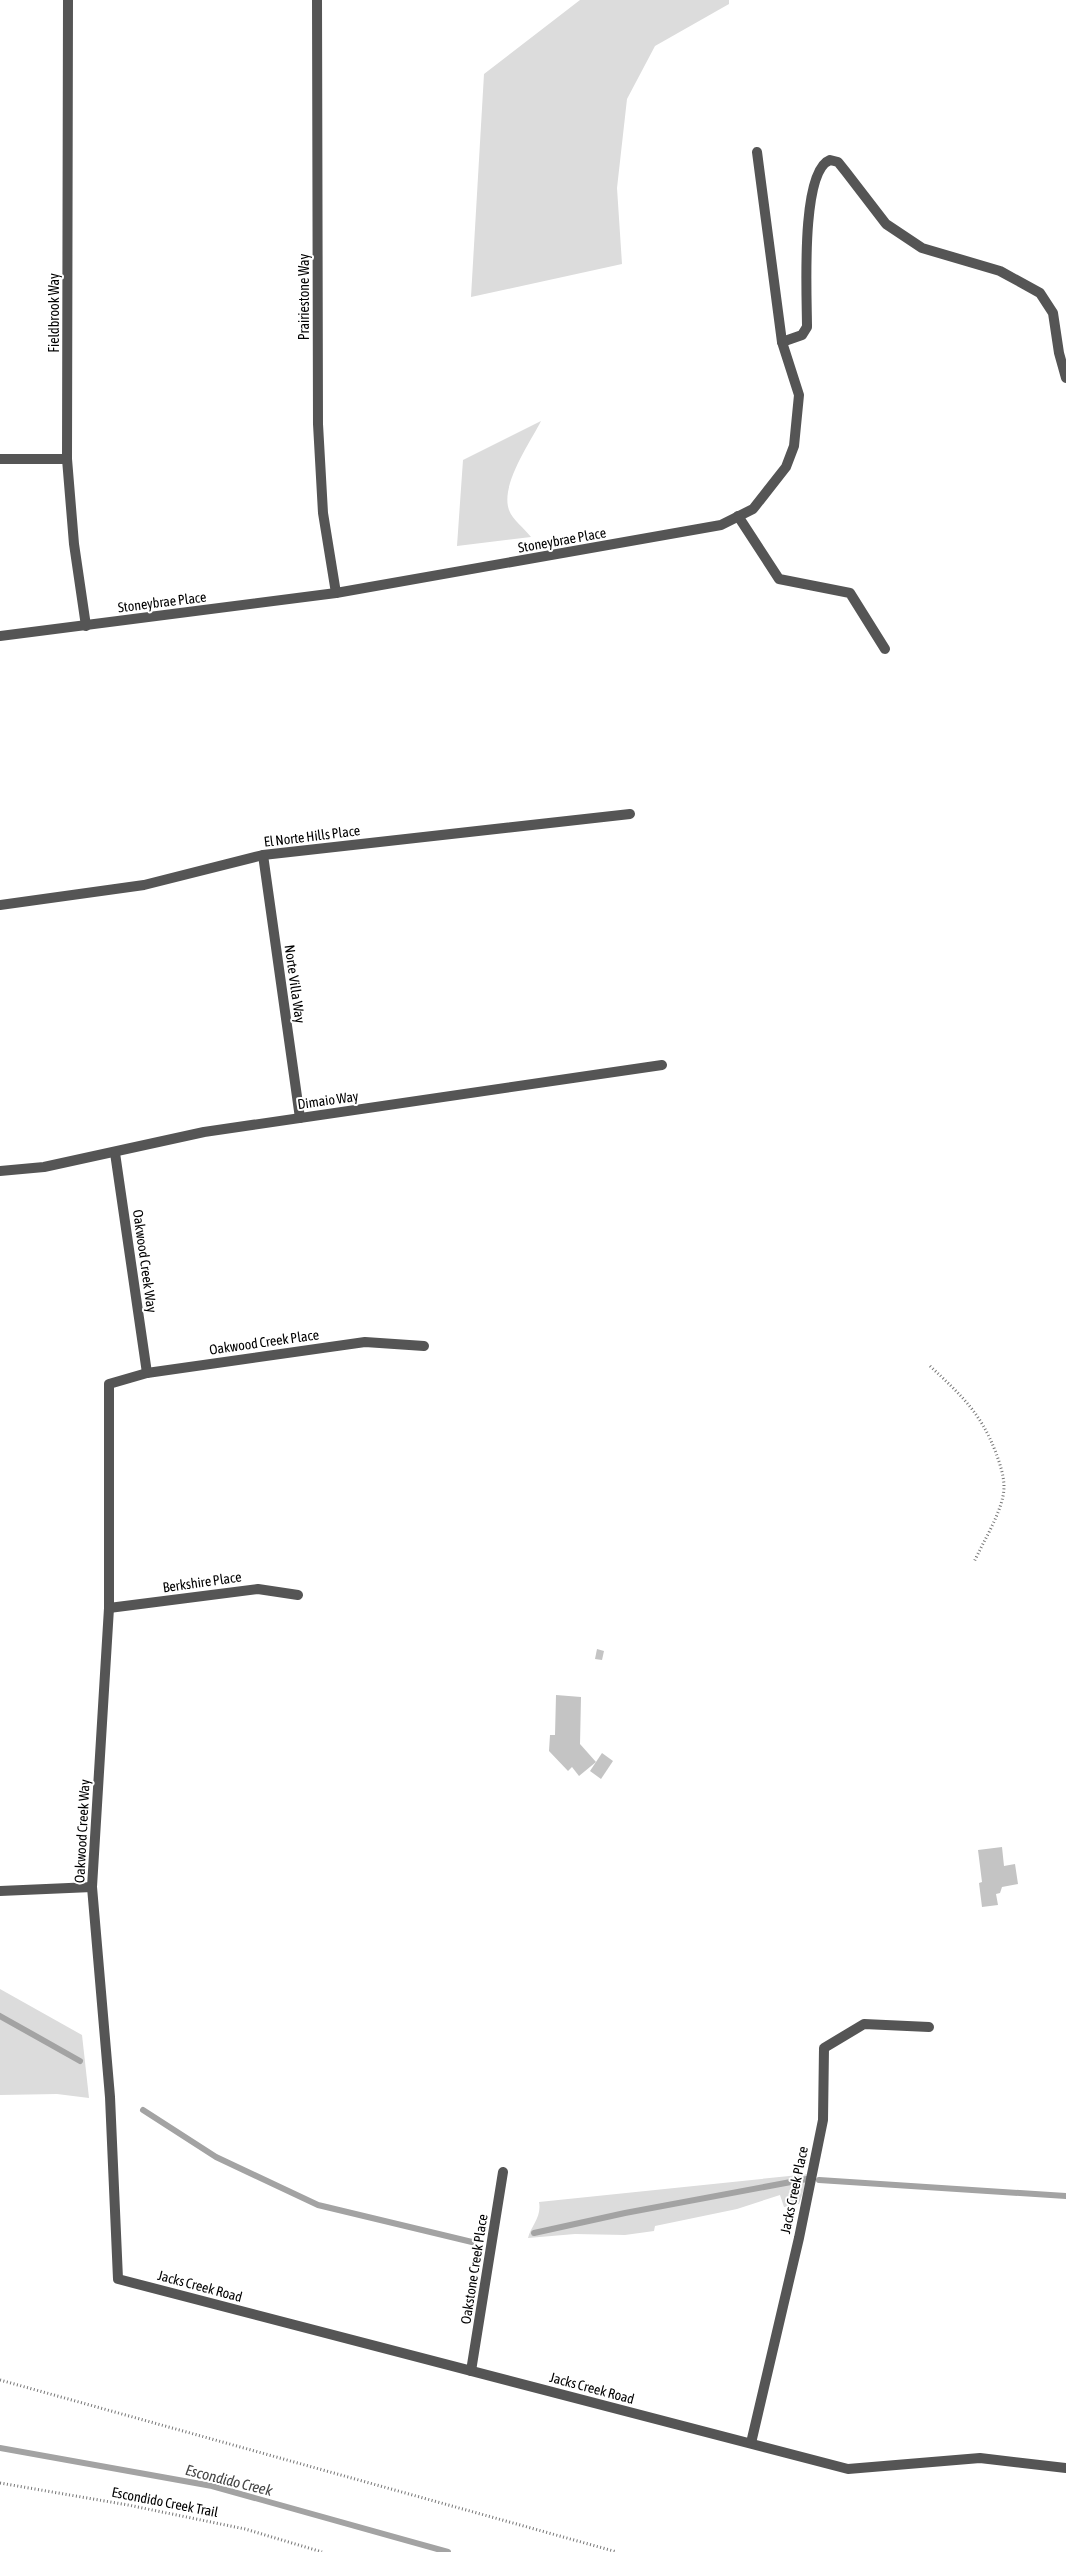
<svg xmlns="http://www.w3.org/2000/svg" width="1066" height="2552" viewBox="0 0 1066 2552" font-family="'Asap Condensed',sans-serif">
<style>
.green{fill:#dcdcdc}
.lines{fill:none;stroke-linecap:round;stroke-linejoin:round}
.stream{stroke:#a3a3a3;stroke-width:6}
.building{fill:#c4c4c4}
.path{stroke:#777;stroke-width:3;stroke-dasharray:1 2.5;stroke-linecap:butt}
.service{stroke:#555;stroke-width:10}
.minor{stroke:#555;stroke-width:10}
.labels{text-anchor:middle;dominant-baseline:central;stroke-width:4;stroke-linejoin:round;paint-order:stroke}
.street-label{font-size:14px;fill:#000;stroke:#fff}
.water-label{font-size:15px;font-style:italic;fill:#444;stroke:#fff}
</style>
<rect width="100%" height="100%" fill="#fff"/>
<g class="green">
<polygon points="580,0 729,0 729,4 655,46 627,99 617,188 622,264 471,297 484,74"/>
<path d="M 541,421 C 530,443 500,485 509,510 C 512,519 525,529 531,537 L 457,546 L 463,460 Z"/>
<polygon points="0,1989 82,2035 89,2098 57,2094 0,2095"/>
<path d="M 809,2174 L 799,2204 L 784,2207 L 780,2195 L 737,2209 L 655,2226 L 654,2231 L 625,2235 L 575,2234 L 528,2238 C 531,2226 542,2217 539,2202 Z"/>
</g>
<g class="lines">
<g class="stream">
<polyline points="0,2016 80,2061"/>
<polyline points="143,2110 216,2157 318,2205 472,2242"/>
<polyline points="819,2180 1066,2196"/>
<polyline points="534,2233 625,2213 807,2179"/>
<polyline points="0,2448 212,2486 448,2552"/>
</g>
</g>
<g class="building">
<polygon points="597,1649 604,1651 602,1660 595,1659"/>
<polygon points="556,1695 581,1697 580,1744 596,1762 579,1776 572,1767 568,1771 549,1751 550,1735 555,1735"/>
<polygon points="602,1753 613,1761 601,1779 590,1771"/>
<polygon points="1002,1847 1004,1866 1015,1864 1018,1884 1002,1887 1000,1893 996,1894 998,1905 982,1907 979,1883 982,1882 978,1850"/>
</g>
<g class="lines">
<g class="path">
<path d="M 930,1366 C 961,1395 981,1413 996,1453 C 1000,1464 1004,1476 1004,1487 C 1004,1509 983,1542 974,1562"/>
<polyline points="0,2380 617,2552"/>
<polyline points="0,2483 128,2505 245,2529 322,2552"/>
</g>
<g class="service">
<path d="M 782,342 L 802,335 L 807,327 C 807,297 800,171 830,160 L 838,162 L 846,172 L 886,224 L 922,248 L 1000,271 L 1040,293 L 1053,313 L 1059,353 L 1066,378"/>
<polyline points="738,516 779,579 850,593 885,649"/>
</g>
<g class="minor">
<polyline points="68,0 67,459 74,544 86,626"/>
<polyline points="317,0 318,424 323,513 336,593"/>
<polyline points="0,459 67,459"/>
<polyline points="0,636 336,593 721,525 753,509 786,467 794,446 799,395 782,342 757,152"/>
<polyline points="263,855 300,1118"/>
<polyline points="0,905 144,885 263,855 630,814"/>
<polyline points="115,1153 147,1373"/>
<polyline points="0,1171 44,1167 204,1132 662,1065"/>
<polyline points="424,1346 365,1342 147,1373 109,1384 109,1608 92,1887 110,2097 118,2279 848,2469 980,2458 1066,2468"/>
<polyline points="109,1608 258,1589 298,1595"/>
<polyline points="0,1891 92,1887"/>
<polyline points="471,2371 503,2172"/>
<polyline points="751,2443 799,2238 823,2120 824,2048 864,2024 929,2027"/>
</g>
</g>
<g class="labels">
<g class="street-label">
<text transform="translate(304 297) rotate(-90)">Prairiestone Way</text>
<text transform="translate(54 313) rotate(-90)">Fieldbrook Way</text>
<text transform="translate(562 540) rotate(-10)">Stoneybrae Place</text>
<text transform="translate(162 602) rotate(-7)">Stoneybrae Place</text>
<text transform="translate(312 836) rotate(-7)">El Norte Hills Place</text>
<text transform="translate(295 984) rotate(82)">Norte Villa Way</text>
<text transform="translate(328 1100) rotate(-8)">Dimaio Way</text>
<text transform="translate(145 1261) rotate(82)">Oakwood Creek Way</text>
<text transform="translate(264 1342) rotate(-8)">Oakwood Creek Place</text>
<text transform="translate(202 1582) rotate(-8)">Berkshire Place</text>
<text transform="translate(82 1831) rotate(-87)">Oakwood Creek Way</text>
<text transform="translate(794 2190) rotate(-78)">Jacks Creek Place</text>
<text transform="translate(474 2269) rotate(-81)">Oakstone Creek Place</text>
<text transform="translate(200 2286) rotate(15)">Jacks Creek Road</text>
<text transform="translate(592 2388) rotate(15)">Jacks Creek Road</text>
<text transform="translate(165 2502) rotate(11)">Escondido Creek Trail</text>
</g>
<g class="water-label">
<text transform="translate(229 2480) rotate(14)">Escondido Creek</text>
</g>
</g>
</svg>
